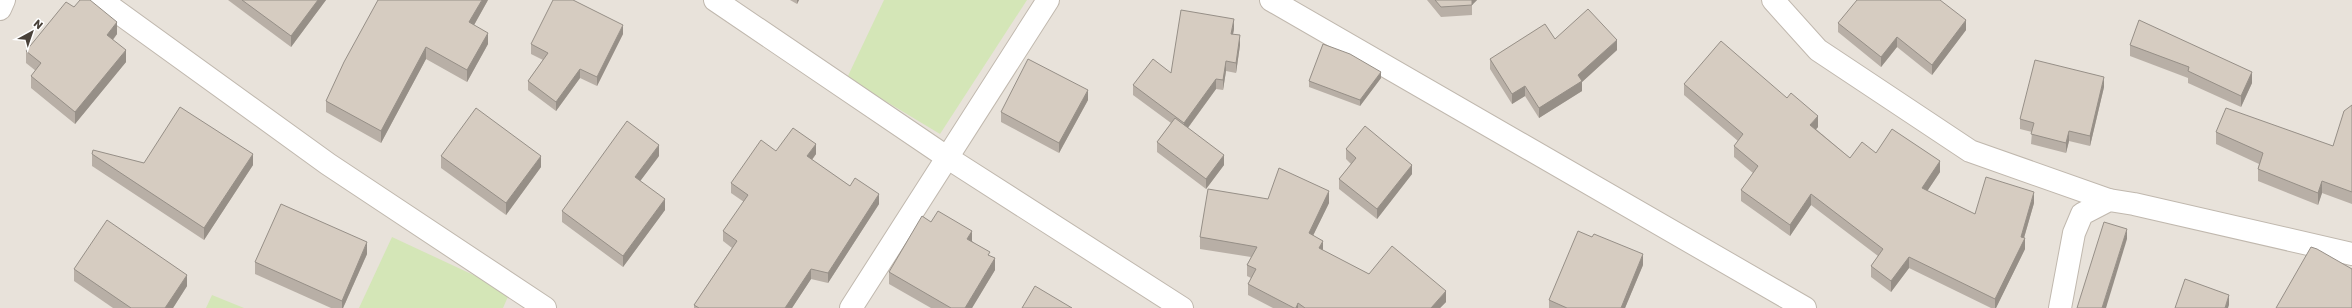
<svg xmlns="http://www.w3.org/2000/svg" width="2352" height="308" viewBox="0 0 2352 308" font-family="Rubik,sans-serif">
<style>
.residential{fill:#e8e2da}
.green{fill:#d4e6b7}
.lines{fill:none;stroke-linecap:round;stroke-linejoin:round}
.street-casing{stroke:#c0b8ae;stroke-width:24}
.street{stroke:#fff;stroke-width:22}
.wall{fill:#b8afa6}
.shaded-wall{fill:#968f87}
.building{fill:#d6ccc1;stroke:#968f87}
</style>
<rect width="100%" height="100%" fill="#f5f1eb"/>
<rect class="residential" x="0" y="0" width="2352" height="308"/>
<g class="green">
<polygon points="884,0 1027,0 940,134 847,78"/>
<polygon points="392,237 510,292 503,308 359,308"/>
<polygon points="212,295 244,308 206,308"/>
</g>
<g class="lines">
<defs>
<g id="street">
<polyline points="101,0 328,164 545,308"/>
<polyline points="715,0 948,158 1182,308"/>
<polyline points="1271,0 1805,308"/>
<polyline points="1773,0 1818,50 1970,151 2109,200"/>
<polyline points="0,9 4,0"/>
<polyline points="851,308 1048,0"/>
<polyline points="2060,308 2074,233 2082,214 2109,200 2134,204 2352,254"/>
</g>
</defs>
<use href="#street" class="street-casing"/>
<use href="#street" class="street"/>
</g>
<g class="wall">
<polygon points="228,0 326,0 291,47"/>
<polygon points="488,0 474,25 488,44 467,82 426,59 381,143 326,112 326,101"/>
<polygon points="790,0 799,0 797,4"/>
<polygon points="1427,0 1477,0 1472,5 1472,15 1441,17"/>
<polygon points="74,7 117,34 113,40 126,62 75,124 31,88 31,76 36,71 26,63 26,51"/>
<polygon points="1838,23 1966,30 1932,75 1897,47 1881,67 1838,32"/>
<polygon points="1234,29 1233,34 1240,45 1236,73 1226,71 1223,90 1216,89 1188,128 1224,165 1206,189 1157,152 1157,142 1171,123 1133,95 1133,85 1171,73"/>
<polygon points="623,34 597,86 580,78 556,111 528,90 528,81 543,60 531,54 531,44"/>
<polygon points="1555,39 1617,50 1582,82 1582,91 1539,118 1525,96 1512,104 1490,69 1490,59"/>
<polygon points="2130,45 2252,83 2241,107 2188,83 2188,78 2130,56"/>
<polygon points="1381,78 1360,106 1309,87 1309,81"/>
<polygon points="1684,84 1818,127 1816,129 1850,158 1876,153 1940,172 1927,191 1975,214 2034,203 2024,238 2025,249 1996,308 1991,308 1909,268 1891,292 1871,277 1871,266 1878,256 1811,205 1790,236 1741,201 1741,190 1753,173 1734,157 1734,146 1738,141 1684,95"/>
<polygon points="2104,87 2090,146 2069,141 2066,153 2031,144 2032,132 2020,129 2020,119"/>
<polygon points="1088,100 1059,153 1001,122 1001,112"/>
<polygon points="2352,105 2352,204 2322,193 2318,205 2258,181 2258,169 2259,164 2216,144 2216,132 2333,146"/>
<polygon points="1346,149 1412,174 1377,219 1339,189 1339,179 1351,164 1346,159"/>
<polygon points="776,151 816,154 812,160 850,186 879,204 828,283 811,279 792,308 694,308 694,305 732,248 723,241 723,231 744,202 731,193 731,183"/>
<polygon points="92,154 144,163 253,165 204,240 92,166"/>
<polygon points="441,156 541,167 506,215 441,168"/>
<polygon points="659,156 640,181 665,210 623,267 562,222 562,211"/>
<polygon points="1268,199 1329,203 1313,235 1323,251 1369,274 1446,302 1440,308 1273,308 1248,295 1248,284 1251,278 1247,276 1247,265 1251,257 1200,249 1200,237"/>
<polygon points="931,222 972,241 990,256 995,270 972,308 931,308 889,284 889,272"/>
<polygon points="367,254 343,308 331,308 255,274 255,262"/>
<polygon points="1643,265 1625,308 1549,308 1549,300"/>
<polygon points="74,269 187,286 173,308 113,308 74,281"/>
</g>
<g class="shaded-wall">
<polygon points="318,0 326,0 291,47 291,36"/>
<polygon points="482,0 488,0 469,34 469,22"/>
<polygon points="797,0 799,0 797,4"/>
<polygon points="1472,0 1477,0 1472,5"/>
<polygon points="1234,19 1234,29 1231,44 1231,34"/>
<polygon points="1966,20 1966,30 1932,75 1932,65"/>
<polygon points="117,22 117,34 107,47 107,35"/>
<polygon points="623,25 623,34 597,86 597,77"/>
<polygon points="488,33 488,44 467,82 467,70"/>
<polygon points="1240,35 1240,45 1236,73 1236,63"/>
<polygon points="1897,37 1897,47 1881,67 1881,57"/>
<polygon points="1617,40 1617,50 1582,82 1582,91 1539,118 1539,108 1578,75"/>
<polygon points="426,47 426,59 381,143 381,131"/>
<polygon points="126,50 126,62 75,124 75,112"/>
<polygon points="1226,61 1226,71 1223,90 1223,80"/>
<polygon points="580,69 580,78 556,111 556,102"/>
<polygon points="1381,72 1381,78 1360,106 1360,100"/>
<polygon points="2252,72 2252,83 2241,107 2241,96"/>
<polygon points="2104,77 2104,87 2090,146 2090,136"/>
<polygon points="1216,79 1216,89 1184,133 1184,123"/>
<polygon points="1525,86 1525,96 1512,104 1512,94"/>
<polygon points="1088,90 1088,100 1059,153 1059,143"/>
<polygon points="1818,116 1818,127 1810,136 1810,125"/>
<polygon points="2069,131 2069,141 2066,153 2066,143"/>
<polygon points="816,144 816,154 807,166 807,156"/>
<polygon points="659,145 659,156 635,188 635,177"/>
<polygon points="253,154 253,165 204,240 204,228"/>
<polygon points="1224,155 1224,165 1206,189 1206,179"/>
<polygon points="541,156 541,167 506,215 506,203"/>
<polygon points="1940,161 1940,172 1922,199 1922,188"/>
<polygon points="1412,165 1412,174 1377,219 1377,209"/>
<polygon points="2322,181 2322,193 2318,205 2318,193"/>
<polygon points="1329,191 1329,203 1309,244 1309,233"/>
<polygon points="2034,192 2034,203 2023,241 2025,238 2025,249 1996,308 1995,308 1995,299 2021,237"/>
<polygon points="879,194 879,204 828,283 828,273"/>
<polygon points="1811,194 1811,205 1790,236 1790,225"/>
<polygon points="665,199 665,210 623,267 623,256"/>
<polygon points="2127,229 2127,239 2106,308 2102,308"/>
<polygon points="972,231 972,243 967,239"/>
<polygon points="1323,241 1323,252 1319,248"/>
<polygon points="367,242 367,254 343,308 342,308 342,301"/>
<polygon points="1643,254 1643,265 1625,308 1621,308"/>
<polygon points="1909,257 1909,268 1891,292 1891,281"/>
<polygon points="995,258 995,270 972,308 965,308"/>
<polygon points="811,269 811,279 792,308 785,308"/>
<polygon points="187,275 187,286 173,308 165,308"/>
<polygon points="1446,291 1446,302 1440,308 1431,308"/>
<polygon points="2229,295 2229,305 2228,308 2225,308"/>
<polygon points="1298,303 1298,308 1296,308"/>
</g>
<g class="building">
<polygon points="80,0 90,0 117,22 107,35 126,50 75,112 31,76 41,63 26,51 66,2 74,7"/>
<polygon points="242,0 318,0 291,36"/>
<polygon points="378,0 482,0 469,22 488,33 467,70 426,47 381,131 326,101 344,62"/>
<polygon points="553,0 573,0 623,25 597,77 580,69 556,102 528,81 548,53 531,44"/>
<polygon points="1435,0 1472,0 1472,5 1441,7"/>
<polygon points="1857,0 1940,0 1966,20 1932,65 1897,37 1881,57 1838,23"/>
<polygon points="1588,9 1617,40 1578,75 1582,81 1539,108 1525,86 1512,94 1490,59 1545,24 1555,39"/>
<polygon points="1181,10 1234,19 1231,34 1240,35 1236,63 1226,61 1223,80 1216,79 1184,123 1133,85 1153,59 1171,73"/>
<polygon points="2139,20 2252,72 2241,96 2188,71 2189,67 2130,45"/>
<polygon points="1721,41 1787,98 1791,93 1818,116 1810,125 1850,158 1862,142 1876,153 1892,129 1940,161 1922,188 1975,214 1986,177 2034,192 2021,237 2025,238 1995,299 1909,257 1891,281 1871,266 1883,249 1811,194 1790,225 1741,190 1758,166 1734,146 1743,134 1684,84"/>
<polygon points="1323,44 1350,54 1381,72 1360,100 1309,81"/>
<polygon points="1028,59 1088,90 1059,143 1001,112"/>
<polygon points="2035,60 2104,77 2090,136 2069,131 2066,143 2031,134 2034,123 2020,119"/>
<polygon points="2352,105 2352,192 2322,181 2318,193 2258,169 2263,153 2216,132 2226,108 2333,146 2344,111"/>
<polygon points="180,107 253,154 204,228 92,154 93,150 144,163"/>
<polygon points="476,108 541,156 506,203 441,156"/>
<polygon points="1175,118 1224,155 1206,179 1157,142"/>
<polygon points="627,121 659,145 635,177 665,199 623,256 562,211"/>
<polygon points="1365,126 1412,165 1377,209 1339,179 1356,158 1346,149"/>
<polygon points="793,128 816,144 807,156 850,186 855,178 879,194 828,273 811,269 785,308 699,308 694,305 737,241 723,231 748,195 731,183 761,140 776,151"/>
<polygon points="1279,168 1329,191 1309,233 1323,241 1319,248 1369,274 1392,246 1446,291 1431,308 1305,308 1298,303 1296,308 1294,308 1248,284 1256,269 1247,265 1257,247 1200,237 1208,189 1268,199"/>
<polygon points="281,204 367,242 342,301 255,262"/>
<polygon points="938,211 972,231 967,239 990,252 988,255 995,258 965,308 951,308 889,272 922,216 931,222"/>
<polygon points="107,220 187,275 165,308 131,308 74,269"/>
<polygon points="2104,222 2127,229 2102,308 2077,308"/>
<polygon points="1578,231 1592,237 1594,234 1643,254 1621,308 1567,308 1549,300"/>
<polygon points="2311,247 2317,249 2352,269 2352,308 2276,308"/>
<polygon points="2185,279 2229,295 2225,308 2175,308"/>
<polygon points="1035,286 1072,308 1022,308"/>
</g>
<g transform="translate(32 32) rotate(40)" stroke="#ffffff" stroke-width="3" paint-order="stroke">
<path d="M0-3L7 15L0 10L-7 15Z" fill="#494139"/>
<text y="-6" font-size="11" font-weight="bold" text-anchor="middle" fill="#494139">N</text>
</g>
</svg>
